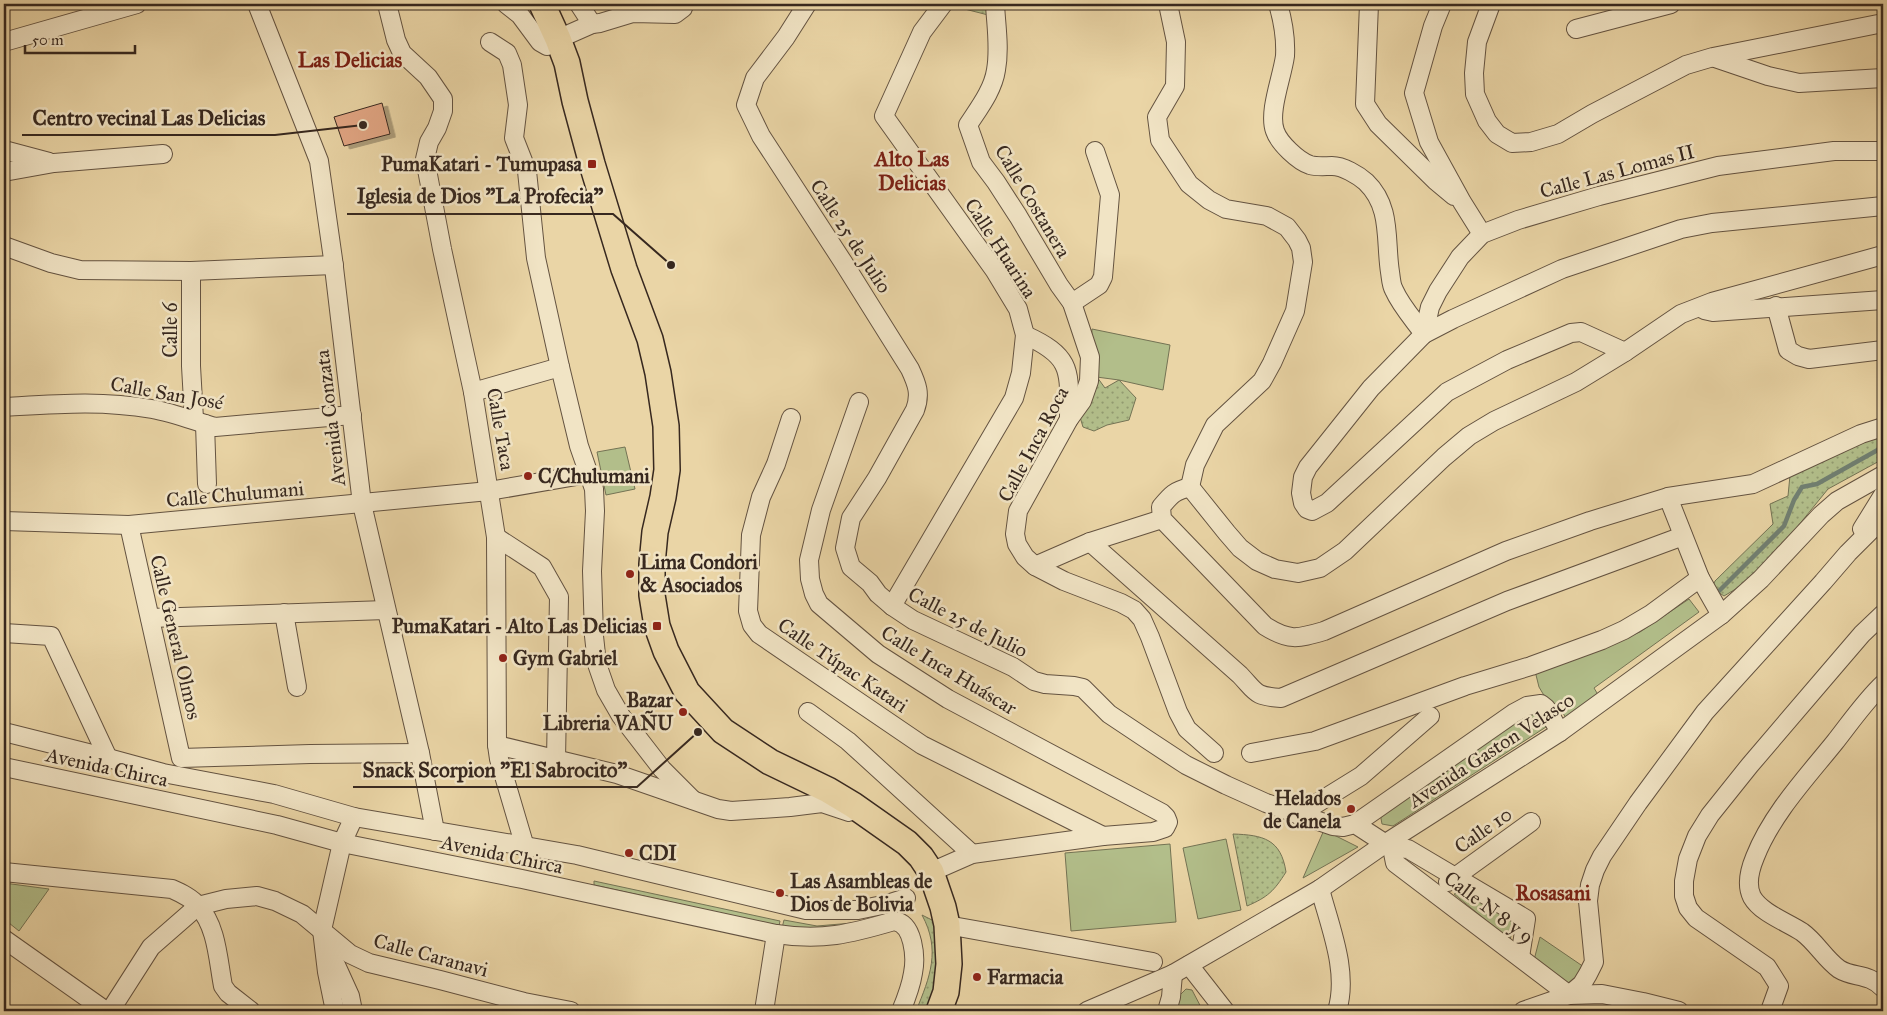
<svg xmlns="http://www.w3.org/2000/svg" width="1887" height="1015" viewBox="0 0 1887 1015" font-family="'IM FELL Great Primer',serif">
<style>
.grass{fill:url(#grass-dots);stroke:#747354}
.green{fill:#b2be8a;stroke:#747354}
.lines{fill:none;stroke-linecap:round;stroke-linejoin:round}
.stream{stroke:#717f71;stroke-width:4.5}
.building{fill:#e2a684;stroke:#37281f;filter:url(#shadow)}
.minor-casing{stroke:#645341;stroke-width:20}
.highway-casing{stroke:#37281f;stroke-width:28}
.minor{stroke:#f1e4c5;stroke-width:18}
.highway{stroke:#ead5a6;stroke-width:25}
.poi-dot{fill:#8f2418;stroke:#f1e4c5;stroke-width:2}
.labels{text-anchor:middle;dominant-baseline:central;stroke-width:5;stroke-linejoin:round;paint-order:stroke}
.poi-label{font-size:20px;font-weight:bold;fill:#37281f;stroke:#f1e4c5;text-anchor:start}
.street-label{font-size:20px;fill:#37281f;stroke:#f1e4c5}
.neighbourhood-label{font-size:21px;font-weight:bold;fill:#7a1f14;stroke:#f1e4c5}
.leader{fill:none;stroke:#37281f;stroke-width:2}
.callout-dot{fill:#37281f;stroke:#f1e4c5;stroke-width:2}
.callout-label{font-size:21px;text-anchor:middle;font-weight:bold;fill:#37281f;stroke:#f1e4c5;stroke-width:5;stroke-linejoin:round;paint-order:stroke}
</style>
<defs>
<pattern id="grass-dots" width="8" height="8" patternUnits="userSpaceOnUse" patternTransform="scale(1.25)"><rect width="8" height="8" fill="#b2be8a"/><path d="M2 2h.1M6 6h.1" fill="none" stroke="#929a70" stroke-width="1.8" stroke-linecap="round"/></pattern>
<filter id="shadow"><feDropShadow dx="5.5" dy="3" stdDeviation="0" flood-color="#0004"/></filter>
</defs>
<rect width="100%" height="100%" fill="#ead5a6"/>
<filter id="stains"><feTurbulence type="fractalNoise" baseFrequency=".004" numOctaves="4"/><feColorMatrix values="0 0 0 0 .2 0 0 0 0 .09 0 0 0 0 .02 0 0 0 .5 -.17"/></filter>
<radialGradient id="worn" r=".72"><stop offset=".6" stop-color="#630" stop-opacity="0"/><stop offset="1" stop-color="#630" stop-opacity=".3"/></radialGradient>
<g class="grass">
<polygon points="949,4 992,4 992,16 949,5"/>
<polygon points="1097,377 1105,388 1119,380 1136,398 1129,420 1107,425 1094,431 1083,427 1080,417"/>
<polygon points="1883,434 1883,459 1828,489 1785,542 1749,581 1724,596 1712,588 1715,581 1773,524 1770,504 1788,496 1791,465"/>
<path d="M 1233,834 C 1263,835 1281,839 1286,872 C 1274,891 1268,897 1247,906 Z"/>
<path d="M 922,915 L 934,921 L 938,951 L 935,991 L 926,1011 L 916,1011 C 930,977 941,950 922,915 Z"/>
</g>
<g class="green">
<polygon points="1092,329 1170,345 1163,390 1119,380 1089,376"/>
<polygon points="625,447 635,489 606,495 597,452"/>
<polygon points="1689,599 1699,612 1594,688 1600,698 1566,718 1561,710 1552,709 1539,687 1535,671 1640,632"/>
<polygon points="1536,710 1546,716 1546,727 1393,826 1382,824 1380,813 1386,804"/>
<polygon points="1324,830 1358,847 1303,878"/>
<polygon points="1226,839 1241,910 1198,919 1183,848"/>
<polygon points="1170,844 1176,922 1071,931 1065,853"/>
<polygon points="594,881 780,921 779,926 594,885"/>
<polygon points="4,883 49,889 19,931 4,919"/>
<polygon points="1463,892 1515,919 1510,940 1454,894"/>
<polygon points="784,920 817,926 864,922 838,931 782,928"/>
<polygon points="1540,937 1584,967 1569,986 1534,960"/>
<polygon points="1186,989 1192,990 1203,1011 1174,1011 1179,996"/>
</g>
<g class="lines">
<polyline class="stream" points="1718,592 1784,526 1794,500 1802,487 1817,484 1883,447"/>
</g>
<polygon class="building" points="382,103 390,134 344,146 334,117"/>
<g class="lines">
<defs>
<g id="minor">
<polyline points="257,4 319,161 333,259 362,504 420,753 435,831"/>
<polyline points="387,4 396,40 402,53 428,77 443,99 443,111 437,128 429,142 425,159 442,249 473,392 496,537 497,745 499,759 525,847"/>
<polyline points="506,4 520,15 540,42 547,46 558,39 592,24 600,23 633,13 675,14 683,8 684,4"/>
<polyline points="579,4 592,24"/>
<path d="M 807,4 L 786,37 L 755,78 L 746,105 L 761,136 L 843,262 L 910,369 C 917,384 921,394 915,410 L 877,478 L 851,518 L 845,548 L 851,567 L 870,583 L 878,594 L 892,606 L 913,620 L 1013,667 L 1034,681 L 1045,684 L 1074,686 L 1083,688 L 1109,714 L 1148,740 L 1186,765 L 1226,785 L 1266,803 L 1333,826 L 1343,827 L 1355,824 L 1392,848 L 1408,849 L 1526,919 L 1520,957"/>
<path d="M 995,4 C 996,25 1000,48 996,70 C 993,90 979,108 968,125 L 981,162 L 996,182 L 1018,216 L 1059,285 L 1072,303 L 1090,357 L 1089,381 L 1082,401 L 1069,419 L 1018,511 L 1015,534 L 1017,544 L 1025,557 L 1035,566 L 1064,581 L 1121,603 L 1134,610 L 1142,619 L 1150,637 L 1178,712 L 1187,729 L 1214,753"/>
<polyline points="1168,4 1176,42 1175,86 1157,117 1160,140 1189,184 1209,200 1226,209 1267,216 1287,227 1297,240 1301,248 1303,262 1295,311 1272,363 1262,381 1215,425 1195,465 1190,487"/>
<path d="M 1278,4 C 1283,21 1286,38 1285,56 C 1282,78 1268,112 1275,131 C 1279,143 1298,161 1310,165 C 1317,167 1325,166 1332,166 C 1343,166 1358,175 1366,182 C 1392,207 1385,240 1390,272 C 1391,278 1391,285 1394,290 C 1401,306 1414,320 1424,334"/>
<polyline points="1369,4 1365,104 1378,124 1436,181 1454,196"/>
<polyline points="1442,4 1433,26 1414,93 1429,142 1462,202 1482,234"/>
<polyline points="1491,4 1477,42 1474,73 1475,94 1487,121 1497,134 1512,143 1531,142 1558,134 1592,114 1686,65 1713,57 1883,23"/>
<polyline points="1576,29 1671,4"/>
<polyline points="4,42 137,4"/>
<polyline points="490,42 507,53 512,65 518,105 514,138 527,171 536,258 560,367 579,446 594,489 595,511 592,571 594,636 597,664 606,690 621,716 662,769 693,800"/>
<polyline points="1715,58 1768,76 1799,83 1883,78"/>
<polyline points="4,150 49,162"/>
<polyline points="4,172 54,163 163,154"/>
<polyline points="4,246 51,263 80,270 191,271 334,265"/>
<polyline points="191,271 191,366 194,419"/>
<polyline points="1072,303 1099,285 1103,277 1110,195 1095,151"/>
<polyline points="1776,306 1788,350 1798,356 1809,359 1883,350"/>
<polyline points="1704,310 1713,312 1883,300"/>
<polyline points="1424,334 1430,307 1438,291 1460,257 1482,234 1518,220 1599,196 1718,166 1834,151 1883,151"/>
<path d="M 1025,335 C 1074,357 1069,372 1069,419"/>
<polyline points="1625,352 1581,332 1571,333 1507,360 1447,392 1327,503 1312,511 1307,509 1303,503 1301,493 1303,477 1308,467 1371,388 1424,334 1453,319 1562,269 1681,229 1712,223 1883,206"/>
<polyline points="473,392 560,367"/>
<polyline points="859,402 821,510 809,560 810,579 814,594 819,604 878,654 948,699 1162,813 1166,817 1168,822 1165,828 1153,832 1103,836 972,854 931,872"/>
<path d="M 4,407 C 56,404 101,400 152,409 C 174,413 194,421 215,427 L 352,415"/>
<polyline points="791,418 776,464 761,497 751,535 748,611 752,625 759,634 922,745 1103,836"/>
<polyline points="205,424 207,484"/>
<path d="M 1190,487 C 1174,491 1171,495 1161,507 L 1162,519 L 1265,626 C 1289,641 1297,639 1324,631 L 1506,551 L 1590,521 L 1668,497 L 1753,484 L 1861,434 L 1883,427"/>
<polyline points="1190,487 1227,533 1240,548 1257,561 1275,569 1298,573 1320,568 1345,551 1444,457 1469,436 1494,421 1576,382 1625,352 1681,314 1712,302 1883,255"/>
<polyline points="1668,497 1700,578 1721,615"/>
<polyline points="4,521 129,525 489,491 588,474"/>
<polyline points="129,525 181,758 310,754 420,753"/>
<polyline points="1862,529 1883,495"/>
<polyline points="496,537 542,567 559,597 556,759"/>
<path d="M 1090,542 L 1240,675 C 1257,693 1254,696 1281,698 L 1507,601 L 1683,536"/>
<polyline points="1035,566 1090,542 1162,519"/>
<polyline points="892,606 1014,398 1021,373 1025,335 1018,309 995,271 884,116 922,32 943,4"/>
<polyline points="284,613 297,687"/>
<polyline points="150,618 386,610"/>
<polyline points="4,633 51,636 108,758"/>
<path d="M 1883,684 C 1865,701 1850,723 1835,742 C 1806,778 1772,814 1755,857 C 1750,869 1746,885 1752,897 C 1761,913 1787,922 1802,932 C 1816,942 1825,959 1839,969 C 1853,978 1869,973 1883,988"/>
<polyline points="808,712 848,741 972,854"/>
<polyline points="4,732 108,758 163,773 274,794 354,817 577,855 806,910 858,910 887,904 906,898"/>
<polyline points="497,745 617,774 718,809 731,811 790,807 822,803 849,812 851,810"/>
<polyline points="1251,753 1315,741 1465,686 1531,666 1602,640 1624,630 1651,614 1700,578"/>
<path d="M 4,767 L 277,825 L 342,843 L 522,879 L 776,934 C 822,941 850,934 894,921 C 914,923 916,958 913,973 C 911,986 906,999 901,1011"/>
<polyline points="1298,815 1361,776 1430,716"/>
<polyline points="1355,824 1514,713 1527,706 1541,704 1546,708 1560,732"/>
<polyline points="1392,848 1395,863 1569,995 1602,994 1643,1002 1679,1011"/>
<path d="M 4,872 L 172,889 C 181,893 192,898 198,906 C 217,926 218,960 223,986 L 228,993 L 251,1011"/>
<polyline points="1448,882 1531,822"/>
<path d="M 1320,889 C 1330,927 1349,972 1337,1011"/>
<polyline points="947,925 1153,962"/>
<polyline points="4,939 106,1011"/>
<polyline points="330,952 350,996 353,1011"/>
<polyline points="1189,965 1225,1011"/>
<polyline points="110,1011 151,947 198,906 226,899 257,896 275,901 302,914 350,954 369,963 440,980 524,1002 571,1011"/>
<polyline points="335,1011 327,972 322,930 342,843 354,817"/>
<polyline points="764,1011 776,934"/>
<polyline points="1087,1011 1173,974 1320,889 1386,843 1560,732 1721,615 1761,579 1821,515 1837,501 1883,475"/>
<polyline points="1167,1011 1171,997 1173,974"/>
<polyline points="1523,1011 1569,995 1582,984 1588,974 1594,962 1588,901 1590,885 1595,870 1602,856 1638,803 1705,712 1823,582 1848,553 1883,518"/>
<polyline points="1770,1011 1779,986 1767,967 1696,918 1688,908 1684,896 1684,881 1688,859 1697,836 1710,815 1750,765 1832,669 1862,634 1883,614"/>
</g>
<polyline id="highway" points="542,4 558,39 567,63 575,101 592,164 624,269 650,339 658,373 666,426 667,470 663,497 655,532 652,564 652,595 657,626 666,651 687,692 723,731 770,762 828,790 853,805 907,843 921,857 931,872 943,907 947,925 949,964 946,992 939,1011"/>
</defs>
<use href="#minor" class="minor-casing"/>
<use href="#highway" class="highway-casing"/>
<use href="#minor" class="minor"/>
<use href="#highway" class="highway"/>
</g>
<g class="poi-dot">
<rect x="587" y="159" width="10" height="10" rx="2.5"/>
<circle cx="528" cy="476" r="5"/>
<circle cx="630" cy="574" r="5"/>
<rect x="652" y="621" width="10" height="10" rx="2.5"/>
<circle cx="503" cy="658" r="5"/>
<circle cx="683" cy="712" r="5"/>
<circle cx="1351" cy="809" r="5"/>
<circle cx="629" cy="853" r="5"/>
<circle cx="780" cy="893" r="5"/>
<circle cx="977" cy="977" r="5"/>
</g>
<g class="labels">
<g class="poi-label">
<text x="582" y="164" text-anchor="end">PumaKatari - Tumupasa</text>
<text x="538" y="476">C/Chulumani</text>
<text x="640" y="562">Lima Condori<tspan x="640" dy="23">&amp; Asociados</tspan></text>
<text x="647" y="626" text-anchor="end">PumaKatari - Alto Las Delicias</text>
<text x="513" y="658">Gym Gabriel</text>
<text x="673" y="700" text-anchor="end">Bazar<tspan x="673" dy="23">Libreria VAÑU</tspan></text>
<text x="1341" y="798" text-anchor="end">Helados<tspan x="1341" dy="23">de Canela</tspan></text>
<text x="639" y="853">CDI</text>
<text x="790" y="881">Las Asambleas de<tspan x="790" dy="23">Dios de Bolivia</tspan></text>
<text x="987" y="977">Farmacia</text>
</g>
<g class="street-label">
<text transform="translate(1617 171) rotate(-15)">Calle Las Lomas II</text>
<text transform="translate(1033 201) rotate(59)">Calle Costanera</text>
<text transform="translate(851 236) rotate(57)">Calle 25 de Julio</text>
<text transform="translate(1001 248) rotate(57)">Calle Huarina</text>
<text transform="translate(170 330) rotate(-90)">Calle 6</text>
<text transform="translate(167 393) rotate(10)">Calle San José</text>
<text transform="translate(330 418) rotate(-97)">Avenida Conzata</text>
<text transform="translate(501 429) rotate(80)">Calle Taca</text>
<text transform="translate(1033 444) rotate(-62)">Calle Inca Roca</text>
<text transform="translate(235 494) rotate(-5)">Calle Chulumani</text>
<text transform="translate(968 622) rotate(27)">Calle 25 de Julio</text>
<text transform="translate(176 637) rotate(77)">Calle General Olmos</text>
<text transform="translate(843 665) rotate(34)">Calle Túpac Katari</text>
<text transform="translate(949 670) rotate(31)">Calle Inca Huáscar</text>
<text transform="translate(1491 750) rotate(-33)">Avenida Gaston Velasco</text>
<text transform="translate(107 767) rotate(12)">Avenida Chirca</text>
<text transform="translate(1483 830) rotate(-35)">Calle 10</text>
<text transform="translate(502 854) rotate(12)">Avenida Chirca</text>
<text transform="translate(1489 907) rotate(37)">Calle N 8 y 9</text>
<text transform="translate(431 955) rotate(15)">Calle Caranavi</text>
</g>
<g class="neighbourhood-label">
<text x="350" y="60">Las Delicias</text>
<text x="912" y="159">Alto Las<tspan x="912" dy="24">Delicias</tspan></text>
<text x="1553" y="893">Rosasani</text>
</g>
</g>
<path class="leader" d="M363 125L275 135H22M671 265L613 214H347M698 732L637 787H353"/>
<g class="callout-dot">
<circle cx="363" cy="125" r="5"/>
<circle cx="671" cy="265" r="5"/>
<circle cx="698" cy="732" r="5"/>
</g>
<g class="callout-label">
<text x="149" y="125">Centro vecinal Las Delicias</text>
<text x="480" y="203">Iglesia de Dios "La Profecia"</text>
<text x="495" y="777">Snack Scorpion "El Sabrocito"</text>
</g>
<rect width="1887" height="1015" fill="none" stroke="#ead5a6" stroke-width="20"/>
<rect x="5" y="5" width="1877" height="1005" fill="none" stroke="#37281f" stroke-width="2.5"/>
<rect x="10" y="10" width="1867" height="995" fill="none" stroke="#37281f"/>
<path d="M25 45v8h110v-8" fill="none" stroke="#37281f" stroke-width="2.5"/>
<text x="32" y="45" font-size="15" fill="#37281f" stroke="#f1e4c5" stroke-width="4" paint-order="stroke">50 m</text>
<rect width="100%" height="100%" filter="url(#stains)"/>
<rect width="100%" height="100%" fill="url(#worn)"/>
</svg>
